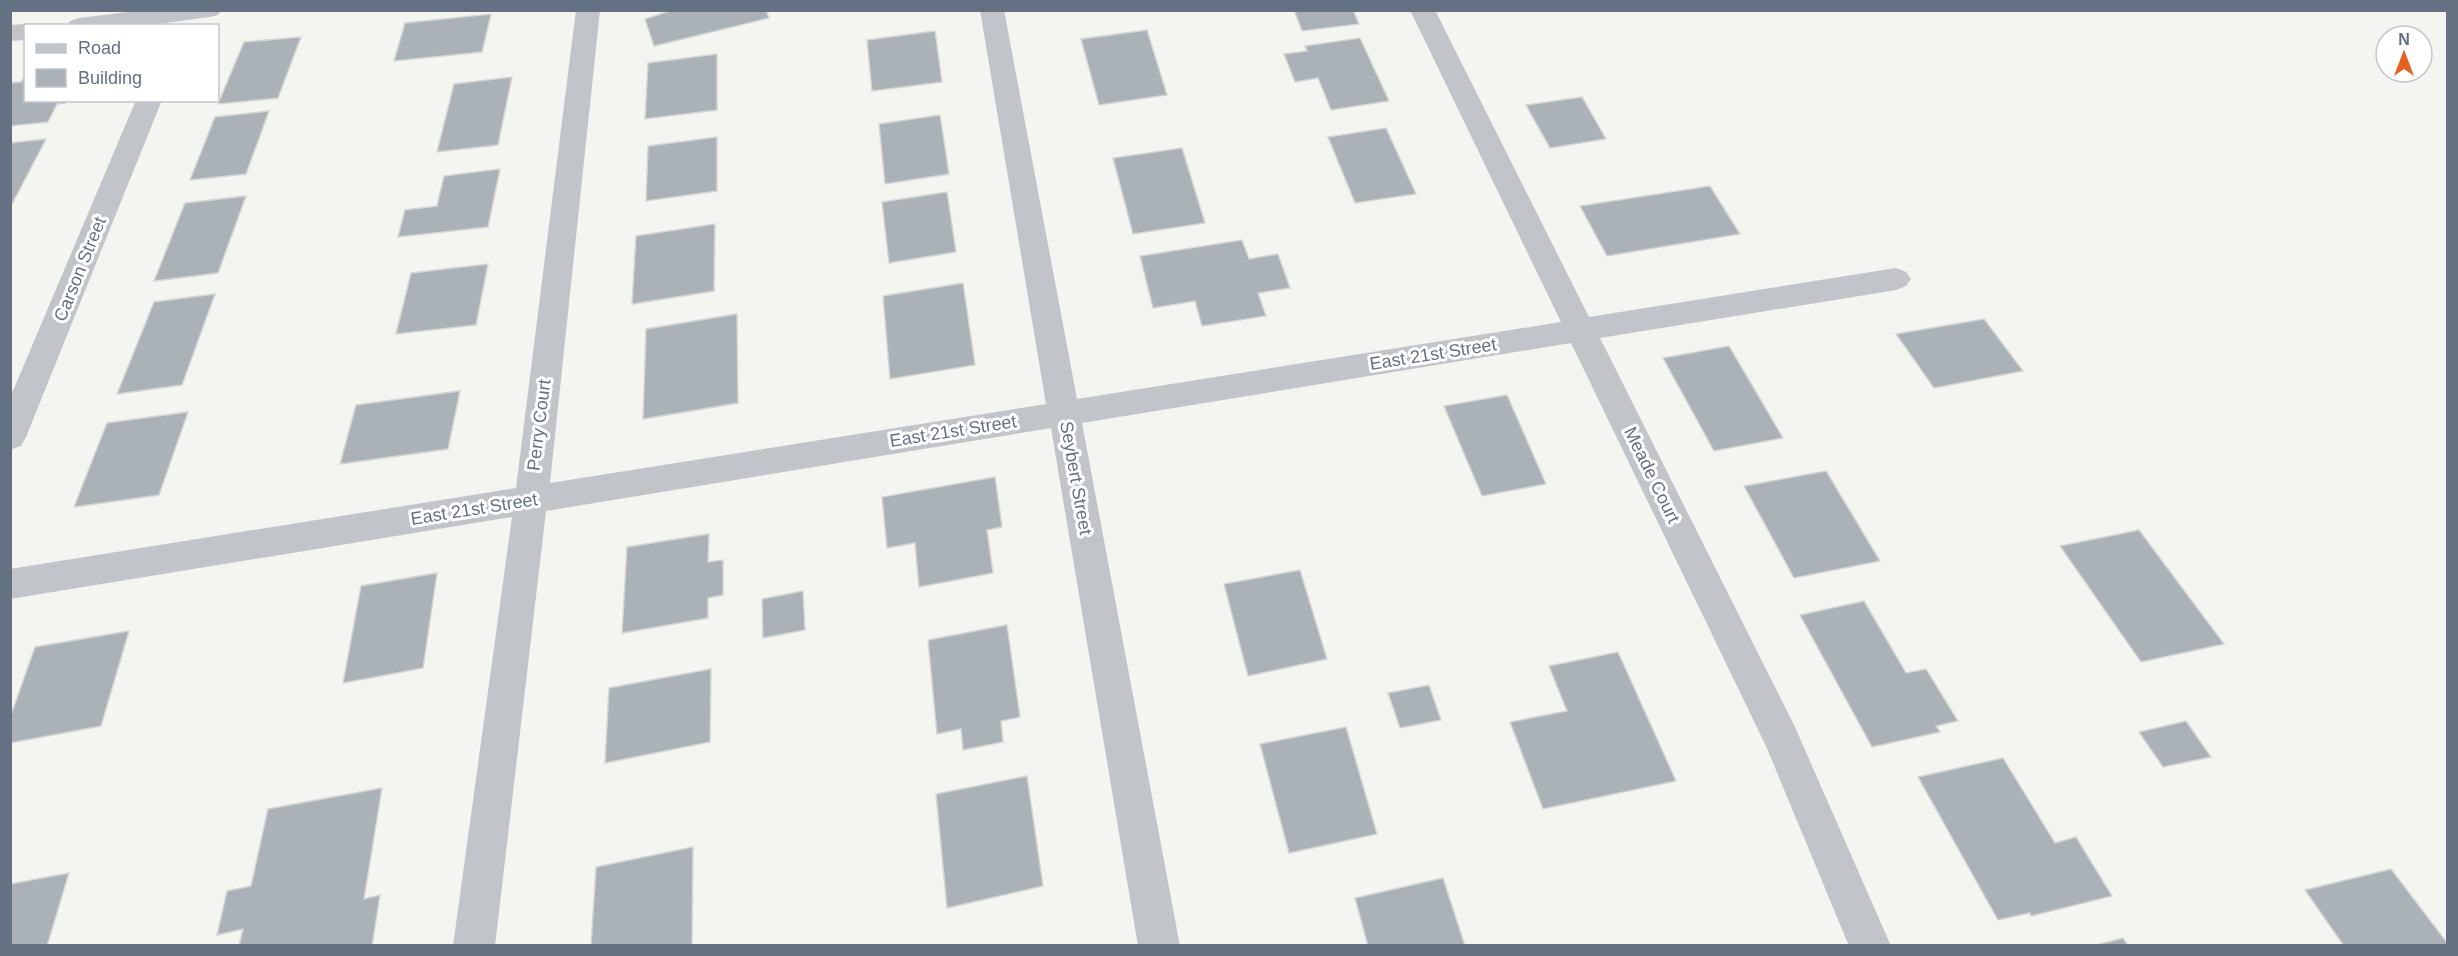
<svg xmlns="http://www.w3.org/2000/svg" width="2458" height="956" viewBox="0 0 2458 956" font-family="Helvetica,sans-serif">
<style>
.building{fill:#aab1b7;stroke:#d5d5d3;stroke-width:1.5}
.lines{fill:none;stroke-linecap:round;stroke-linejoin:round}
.minor{fill:#c1c4c8;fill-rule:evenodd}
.labels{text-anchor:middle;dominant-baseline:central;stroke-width:6;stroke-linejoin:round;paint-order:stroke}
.street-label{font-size:18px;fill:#637182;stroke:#fff}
</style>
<rect width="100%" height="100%" fill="#f4f4f0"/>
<g class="building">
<polygon points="673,10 766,10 769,18 654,46 645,19"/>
<polygon points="1294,10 1353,10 1359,24 1302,31"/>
<polygon points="491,14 482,52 394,61 405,23"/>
<polygon points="1147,30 1167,95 1099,105 1081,39"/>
<polygon points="935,31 942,82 872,91 867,40"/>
<polygon points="301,37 278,98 218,104 244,42"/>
<polygon points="1360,38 1389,101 1331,110 1318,78 1295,82 1284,54 1307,51 1305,46"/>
<polygon points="717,54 717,110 645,119 648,63"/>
<polygon points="26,74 26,100 66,100 65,103 57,104 48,122 10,126 10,83 21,82"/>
<polygon points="512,77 498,145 437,152 454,84"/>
<polygon points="1582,97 1606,139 1550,148 1526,105"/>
<polygon points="269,111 246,174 190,180 215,117"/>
<polygon points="940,115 949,174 885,184 879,124"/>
<polygon points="1386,128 1416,194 1355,203 1328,137"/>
<polygon points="717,137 717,191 646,201 648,146"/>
<polygon points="46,139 10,208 10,143"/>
<polygon points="1182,148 1205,223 1133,234 1113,158"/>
<polygon points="500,169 488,227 398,237 405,210 437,206 444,176"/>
<polygon points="1710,186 1740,234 1607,256 1580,206"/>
<polygon points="947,192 956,252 889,263 882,202"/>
<polygon points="246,196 218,273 154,281 185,203"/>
<polygon points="715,224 714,291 632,304 636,236"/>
<polygon points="1242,240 1249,259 1278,254 1290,288 1258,293 1266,316 1202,326 1195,301 1153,308 1140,256"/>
<polygon points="488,264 476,325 396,334 411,273"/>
<polygon points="963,283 975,365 890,379 883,296"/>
<polygon points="215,294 182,385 117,394 154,302"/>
<polygon points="737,314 738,403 643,419 646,329"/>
<polygon points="1984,319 2023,371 1934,388 1896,334"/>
<polygon points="1729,346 1783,438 1714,451 1663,358"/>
<polygon points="460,391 448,449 340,464 356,405"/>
<polygon points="1507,395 1546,484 1482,496 1444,406"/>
<polygon points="188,412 159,495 74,507 107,423"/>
<polygon points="1826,471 1880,561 1794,578 1744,486"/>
<polygon points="995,477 1002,527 987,530 993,573 919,587 915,543 887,548 882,497"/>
<polygon points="2139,530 2224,644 2141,662 2060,546"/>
<polygon points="709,534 708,562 723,560 723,595 708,598 708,618 622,633 627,547"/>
<polygon points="1300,570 1327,659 1248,676 1224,584"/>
<polygon points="437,573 423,668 343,683 361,586"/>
<polygon points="803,591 805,630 763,638 762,599"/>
<polygon points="1864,601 1906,673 1926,669 1958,721 1936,726 1940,732 1872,747 1800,615"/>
<polygon points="1007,625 1020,717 1001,721 1003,742 963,750 961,729 937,734 928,640"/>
<polygon points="129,631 101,726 10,743 10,718 35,647"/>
<polygon points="1618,652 1676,781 1543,809 1510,722 1567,711 1549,666"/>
<polygon points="711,669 710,742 605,763 609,688"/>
<polygon points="1429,685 1441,720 1400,728 1388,693"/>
<polygon points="2186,721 2211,757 2163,767 2139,732"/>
<polygon points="1346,727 1377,834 1289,853 1260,744"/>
<polygon points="2003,758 2055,843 2076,837 2112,896 2031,916 2030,913 1998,920 1918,777"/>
<polygon points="1027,776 1043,886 947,908 936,794"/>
<polygon points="382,788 364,899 380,895 372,946 239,946 243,929 217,935 227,891 251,886 268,809"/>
<polygon points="693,847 692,946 591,946 596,867"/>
<polygon points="2391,869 2448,944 2448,946 2344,946 2305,890"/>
<polygon points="69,873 47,946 10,946 10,884"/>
<polygon points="1443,878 1465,946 1368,946 1355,898"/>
<polygon points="2123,938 2128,946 2092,946"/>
</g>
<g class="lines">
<g class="minor">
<polygon points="144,10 221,10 218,15 209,17 144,26 67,26 70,21 79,18"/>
<polygon points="576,10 600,10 550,483 1046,404 980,10 1004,10 1077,399 1561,322 1410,10 1435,10 1589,317 1896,268 1906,272 1911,279 1906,286 1896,290 1600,338 1795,727 1891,946 1849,946 1766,746 1571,343 1082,423 1180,946 1138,946 1051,428 546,511 495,946 453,946 512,517 10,599 10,569 516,488"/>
<polygon points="26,24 30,26 26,26 26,40 10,41 10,25"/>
<polygon points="136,100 162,100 26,437 21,446 10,450 10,398"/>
</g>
</g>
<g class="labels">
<g class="street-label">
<text transform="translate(80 269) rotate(-68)">Carson Street</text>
<text transform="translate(1433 354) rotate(-9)">East 21st Street</text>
<text transform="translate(539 425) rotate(-83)">Perry Court</text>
<text transform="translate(953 431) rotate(-9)">East 21st Street</text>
<text transform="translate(1652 475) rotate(64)">Meade Court</text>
<text transform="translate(1076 478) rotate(80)">Seybert Street</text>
<text transform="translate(474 509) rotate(-9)">East 21st Street</text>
</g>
</g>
<rect width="2458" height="956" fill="none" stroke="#637182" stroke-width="24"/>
<rect x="24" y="24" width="195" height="78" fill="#ffffff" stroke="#c1c6cd" stroke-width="1.5"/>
<rect x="36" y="44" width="30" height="9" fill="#c1c4c8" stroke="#c1c6cd" stroke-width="1.5"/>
<text x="78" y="54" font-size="18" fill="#637182">Road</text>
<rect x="36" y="69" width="30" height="18" fill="#aab1b7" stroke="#c1c6cd" stroke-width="1.5"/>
<text x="78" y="84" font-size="18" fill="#637182">Building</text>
<g transform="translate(2404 54)"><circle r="28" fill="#ffffff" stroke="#c1c6cd" stroke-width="1.5"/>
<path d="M0-4.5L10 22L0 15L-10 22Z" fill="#e46220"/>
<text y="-9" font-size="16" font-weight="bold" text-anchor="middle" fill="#637182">N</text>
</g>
</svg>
